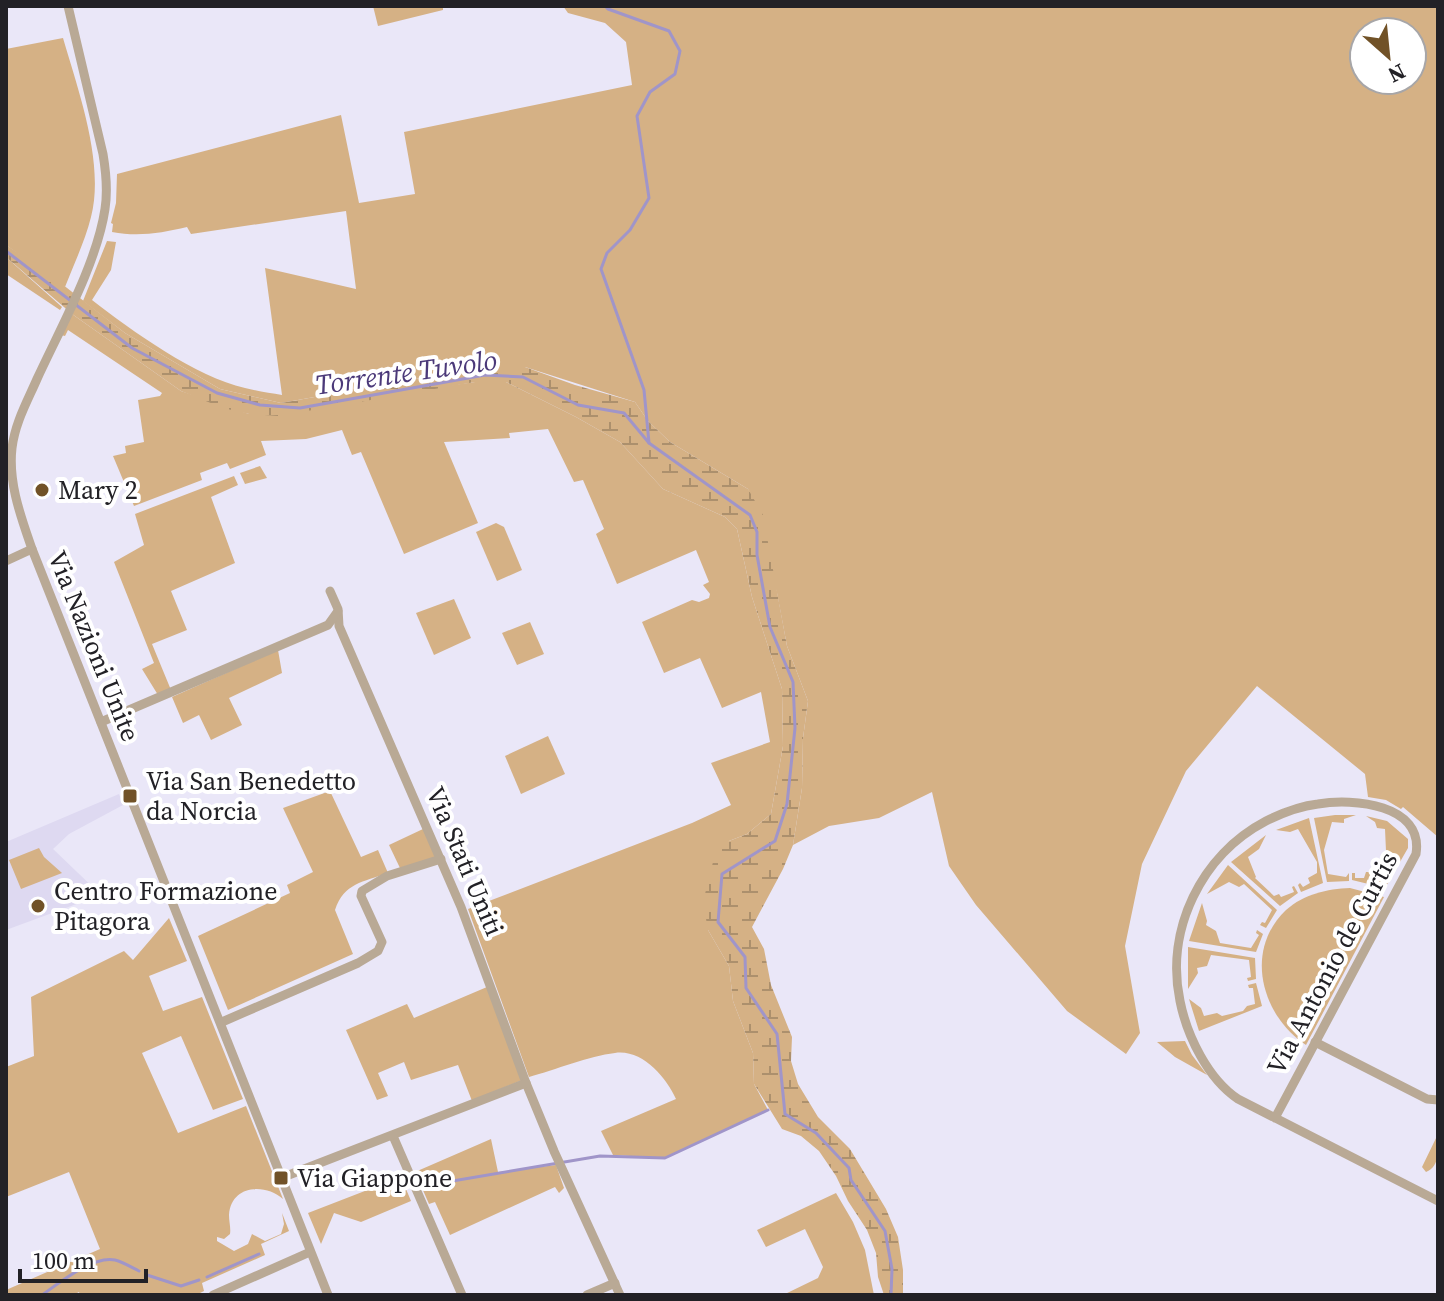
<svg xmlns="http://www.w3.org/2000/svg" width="1444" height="1301" viewBox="0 0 1444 1301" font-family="'Source Serif 4',serif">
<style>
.built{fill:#ded9f1}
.green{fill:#d5b185;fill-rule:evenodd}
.wetland{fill:url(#wetland-marsh)}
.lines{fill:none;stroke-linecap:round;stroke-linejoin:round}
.stream{stroke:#a095c9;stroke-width:3}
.minor{stroke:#b9a995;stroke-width:9}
.poi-dot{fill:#715227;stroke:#fff;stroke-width:3}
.labels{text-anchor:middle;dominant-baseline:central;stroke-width:8;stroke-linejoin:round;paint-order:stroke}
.poi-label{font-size:26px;fill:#222126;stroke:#fff;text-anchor:start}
.street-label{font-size:26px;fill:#222126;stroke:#fff}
.water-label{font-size:28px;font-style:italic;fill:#4b3979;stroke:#fff}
</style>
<defs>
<pattern id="wetland-marsh" width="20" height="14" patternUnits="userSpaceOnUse" patternTransform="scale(2)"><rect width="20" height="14" fill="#d5b185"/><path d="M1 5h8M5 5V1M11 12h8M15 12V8" fill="none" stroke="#ac906d"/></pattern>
</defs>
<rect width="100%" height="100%" fill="#eae7f8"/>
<polygon class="built" points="119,794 123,805 69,834 53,849 101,895 6,930 6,842"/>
<g class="green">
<polygon points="373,6 443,6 443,10 378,26"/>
<path d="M 563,6 L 1438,6 L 1438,837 L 1403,807 L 1401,809 L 1386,800 L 1368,797 L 1365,774 L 1257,686 L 1186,771 L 1142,864 L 1125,946 L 1140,1033 L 1126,1054 L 1067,1011 L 976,905 L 949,866 L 932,792 L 879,818 L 829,826 L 793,845 L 802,788 L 803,738 L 808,701 L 787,646 L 777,593 L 748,489 L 670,442 L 648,421 L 635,402 L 525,367 L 482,367 L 281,403 L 220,389 L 125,333 L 83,301 L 107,241 L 116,242 L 111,270 L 92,300 C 132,331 196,377 245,388 C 257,391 270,393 282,395 L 265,268 L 356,289 L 346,211 L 191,234 L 187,227 C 162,233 138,237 112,232 L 113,224 L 111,223 L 116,203 L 117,174 L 341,115 L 359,203 L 415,194 L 404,132 L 632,85 L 626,42 L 605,23 L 568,13 ZM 1364,32 L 1412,32 L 1412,80 L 1364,80 Z"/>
<path d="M 63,38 C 78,90 105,163 91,217 C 85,241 74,264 65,287 L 6,245 L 6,49 Z"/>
<polygon points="6,257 62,307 60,310 6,274"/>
<path d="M 72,314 L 181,391 L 249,414 L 475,382 L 506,382 L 576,417 L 620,442 L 663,489 L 725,517 L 737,529 L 752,597 L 782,689 L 783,746 L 771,814 L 747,834 L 729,841 L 708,930 L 729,966 L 733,1001 L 753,1053 L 754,1084 L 768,1110 L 665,1158 L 613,1155 L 601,1131 L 676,1099 C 666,1077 642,1049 615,1053 C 589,1056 555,1070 529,1077 L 468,909 L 692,823 L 731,805 L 711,763 L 770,742 L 761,692 L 722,708 L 700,658 L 664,673 L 642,622 L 692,600 L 699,602 L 709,598 L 710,594 L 703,585 L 709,582 L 696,550 L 617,584 L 596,534 L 604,529 L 583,480 L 574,482 L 548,429 L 509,433 L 510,438 L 444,442 L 478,523 L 404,554 L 361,452 L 352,455 L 342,430 L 306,439 L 261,441 L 266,455 L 230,469 L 227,463 L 200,473 L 202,480 L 134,506 L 113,456 L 126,453 L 125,446 L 144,442 L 138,400 L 160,396 L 162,393 L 68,330 L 65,336 L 61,335 Z"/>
<polygon points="260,466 267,478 245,484 240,473"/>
<polygon points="234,476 238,485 211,497 235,563 171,591 187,630 152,644 171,690 158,695 142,669 154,663 114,562 144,545 135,514"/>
<polygon points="496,523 504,527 522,570 497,581 476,532"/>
<polygon points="454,599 471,638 434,655 416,613"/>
<polygon points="530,622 544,654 517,665 502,633"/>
<polygon points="278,650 282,673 229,698 242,725 211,740 199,715 183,723 172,697"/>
<polygon points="548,736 565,774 521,794 505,756"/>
<path d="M 330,791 L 361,857 L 378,850 L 388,873 C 363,882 344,883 335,910 L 353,954 L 228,1010 L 198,936 L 290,893 L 287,885 L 313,872 L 283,808 Z"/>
<polygon points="1335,815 1356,815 1344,819 1344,823 1332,822 1324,850 1328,874 1346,877 1349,873 1349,881 1327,882 1314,818"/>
<polygon points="1366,816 1387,821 1408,839 1408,848 1385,888 1352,880 1352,873 1355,873 1355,878 1364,878 1366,872 1379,872 1386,851 1385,829 1377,828 1375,822"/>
<polygon points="1309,818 1323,883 1301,892 1298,885 1300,883 1303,887 1310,883 1308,878 1317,873 1317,862 1298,829 1290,832 1276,830"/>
<polygon points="423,829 436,857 400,868 389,845"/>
<polygon points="1266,835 1259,849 1248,857 1256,877 1255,878 1274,896 1279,894 1281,897 1294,892 1292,887 1294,886 1298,893 1280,906 1231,862"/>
<polygon points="39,848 44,857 62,873 21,889 9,860"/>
<polygon points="1228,865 1277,910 1266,928 1260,925 1262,922 1265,923 1272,910 1244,884 1239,887 1229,882 1207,894"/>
<path d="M 1350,888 L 1384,897 L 1306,1045 C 1262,1016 1243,951 1286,910 C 1304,894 1327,889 1350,888 Z"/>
<polygon points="1202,903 1207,921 1206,925 1216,931 1220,943 1251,948 1259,935 1256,933 1257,930 1263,934 1256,952 1189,941"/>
<path d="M 169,918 L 187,961 L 149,976 L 163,1011 L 202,997 L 243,1099 L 213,1110 L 181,1036 L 142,1053 L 178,1133 L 246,1106 L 283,1199 C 265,1183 231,1185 229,1215 C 229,1222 231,1228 230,1234 L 224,1239 L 217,1237 L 217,1241 L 234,1251 L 248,1244 L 252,1234 L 265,1241 L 281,1234 L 284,1224 L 282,1213 L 289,1231 L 261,1244 L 265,1255 L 202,1283 L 204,1291 L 196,1295 L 80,1295 L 79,1292 L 73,1295 L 6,1295 L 6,1290 L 100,1249 L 69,1172 L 6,1197 L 6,1067 L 34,1056 L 31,997 L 124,951 L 133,960 Z"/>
<polygon points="1188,947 1255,958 1256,979 1248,981 1247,978 1251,977 1249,960 1211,955 1207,966 1197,968 1198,973 1188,989"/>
<polygon points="1256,983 1262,1006 1199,1031 1189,999 1201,1008 1204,1016 1217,1013 1222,1016 1243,1011 1247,1006 1255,1004 1253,988 1249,988 1248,985"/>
<polygon points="487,987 522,1080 472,1101 458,1065 411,1080 404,1062 378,1073 388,1096 377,1100 346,1030 407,1004 414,1018"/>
<polygon points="1185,1041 1192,1055 1207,1075 1175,1057 1157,1042"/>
<path d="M 1438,1134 C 1438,1148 1441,1166 1426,1172 L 1422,1167 Z"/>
<polygon points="491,1139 498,1172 556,1165 564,1188 559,1193 555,1187 450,1235 435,1202 429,1204 415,1172"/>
<polygon points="401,1177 411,1201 361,1222 334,1213 321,1244 308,1213"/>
<polygon points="836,1193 853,1222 865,1250 874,1295 783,1295 818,1278 823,1267 805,1229 766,1247 757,1230"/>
</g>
<polygon class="wetland" points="6,245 40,267 125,333 220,389 281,403 482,367 525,367 575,385 635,402 648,421 670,442 748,489 763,515 787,646 808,701 803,738 802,788 793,845 783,869 752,927 764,949 771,985 792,1037 791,1061 798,1084 818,1117 850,1149 886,1209 898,1237 903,1270 903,1295 884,1295 878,1277 876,1253 867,1230 848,1201 836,1176 819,1151 801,1136 782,1129 754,1084 753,1053 733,1001 729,966 708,930 703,902 715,854 729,841 747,834 771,814 783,746 782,689 752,597 737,529 725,517 663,489 620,442 576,417 506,382 475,382 278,416 249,414 223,408 181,391 72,314 6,257"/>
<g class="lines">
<g class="stream">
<polyline points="605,6 608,9 669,31 680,51 675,74 650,92 637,116 649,198 630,230 607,253 601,269 644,390 649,443"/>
<polyline points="6,251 132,348 217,393 260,405 300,408 485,375 523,377 578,405 624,413 649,443 750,515 757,532 757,555 770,627 793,682 795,728 787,804 775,841 722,874 718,922 745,957 746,988 777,1034 785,1114 816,1133 849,1168 851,1180 885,1231 892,1269 891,1295"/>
<polyline points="423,1186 600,1156 665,1158 768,1110"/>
<polyline points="147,1275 181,1286 199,1280"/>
<polyline points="207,1277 259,1254"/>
<path d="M 42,1295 C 59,1283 94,1255 115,1260 C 123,1262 131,1267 139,1271"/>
</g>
<g class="minor">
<path d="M 68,6 L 103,154 C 106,172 108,190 105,209 C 97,263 60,329 37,379 C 27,402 15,423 12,448 C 8,483 21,517 32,549 L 328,1295"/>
<polyline points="6,561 32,549"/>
<polyline points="330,591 338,609 339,626 461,907 526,1083 554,1151 620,1295"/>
<polyline points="101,722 328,625 338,611"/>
<polyline points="222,1022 358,963 378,951 382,942 361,896 362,891 387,876 441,859"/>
<polyline points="1315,1042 1427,1099 1438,1100"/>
<path d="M 1275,1118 L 1416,854 C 1424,804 1353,798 1318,804 C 1301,806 1282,813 1266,821 C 1201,855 1165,930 1180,1001 C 1187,1036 1208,1079 1238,1099 L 1438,1201"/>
<polyline points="393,1136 462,1295"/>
<polyline points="281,1178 526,1083"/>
<polyline points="213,1295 310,1252"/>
<polyline points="587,1295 615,1283"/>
</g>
</g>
<g class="poi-dot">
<circle cx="42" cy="490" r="8"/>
<rect x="122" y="788" width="16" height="16" rx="4"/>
<circle cx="38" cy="906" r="8"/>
<rect x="273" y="1170" width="16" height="16" rx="4"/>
</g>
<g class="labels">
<g class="poi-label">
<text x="58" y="490">Mary 2</text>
<text x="146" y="781">Via San Benedetto<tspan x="146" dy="30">da Norcia</tspan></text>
<text x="54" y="891">Centro Formazione<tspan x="54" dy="30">Pitagora</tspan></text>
<text x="297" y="1178">Via Giappone</text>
</g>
<g class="street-label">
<text transform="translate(94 646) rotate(68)">Via Nazioni Unite</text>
<text transform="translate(465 861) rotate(67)">Via Stati Uniti</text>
<text transform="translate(1332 963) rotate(-62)">Via Antonio de Curtis</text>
</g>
<g class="water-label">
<text transform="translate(406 372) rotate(-8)">Torrente Tuvolo</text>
</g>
</g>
<rect width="1444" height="1301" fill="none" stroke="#222126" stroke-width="16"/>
<g transform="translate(1388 56) rotate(153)"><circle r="38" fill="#ffffff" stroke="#a7a6a8" stroke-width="2"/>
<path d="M0-6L14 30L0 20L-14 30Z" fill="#715227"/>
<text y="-12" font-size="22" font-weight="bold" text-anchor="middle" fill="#222126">N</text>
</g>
<path d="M20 1269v12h126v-12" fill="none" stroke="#222126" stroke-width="4"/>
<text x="32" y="1269" font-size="24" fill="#222126" stroke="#ffffff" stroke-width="6" paint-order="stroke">100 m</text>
</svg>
